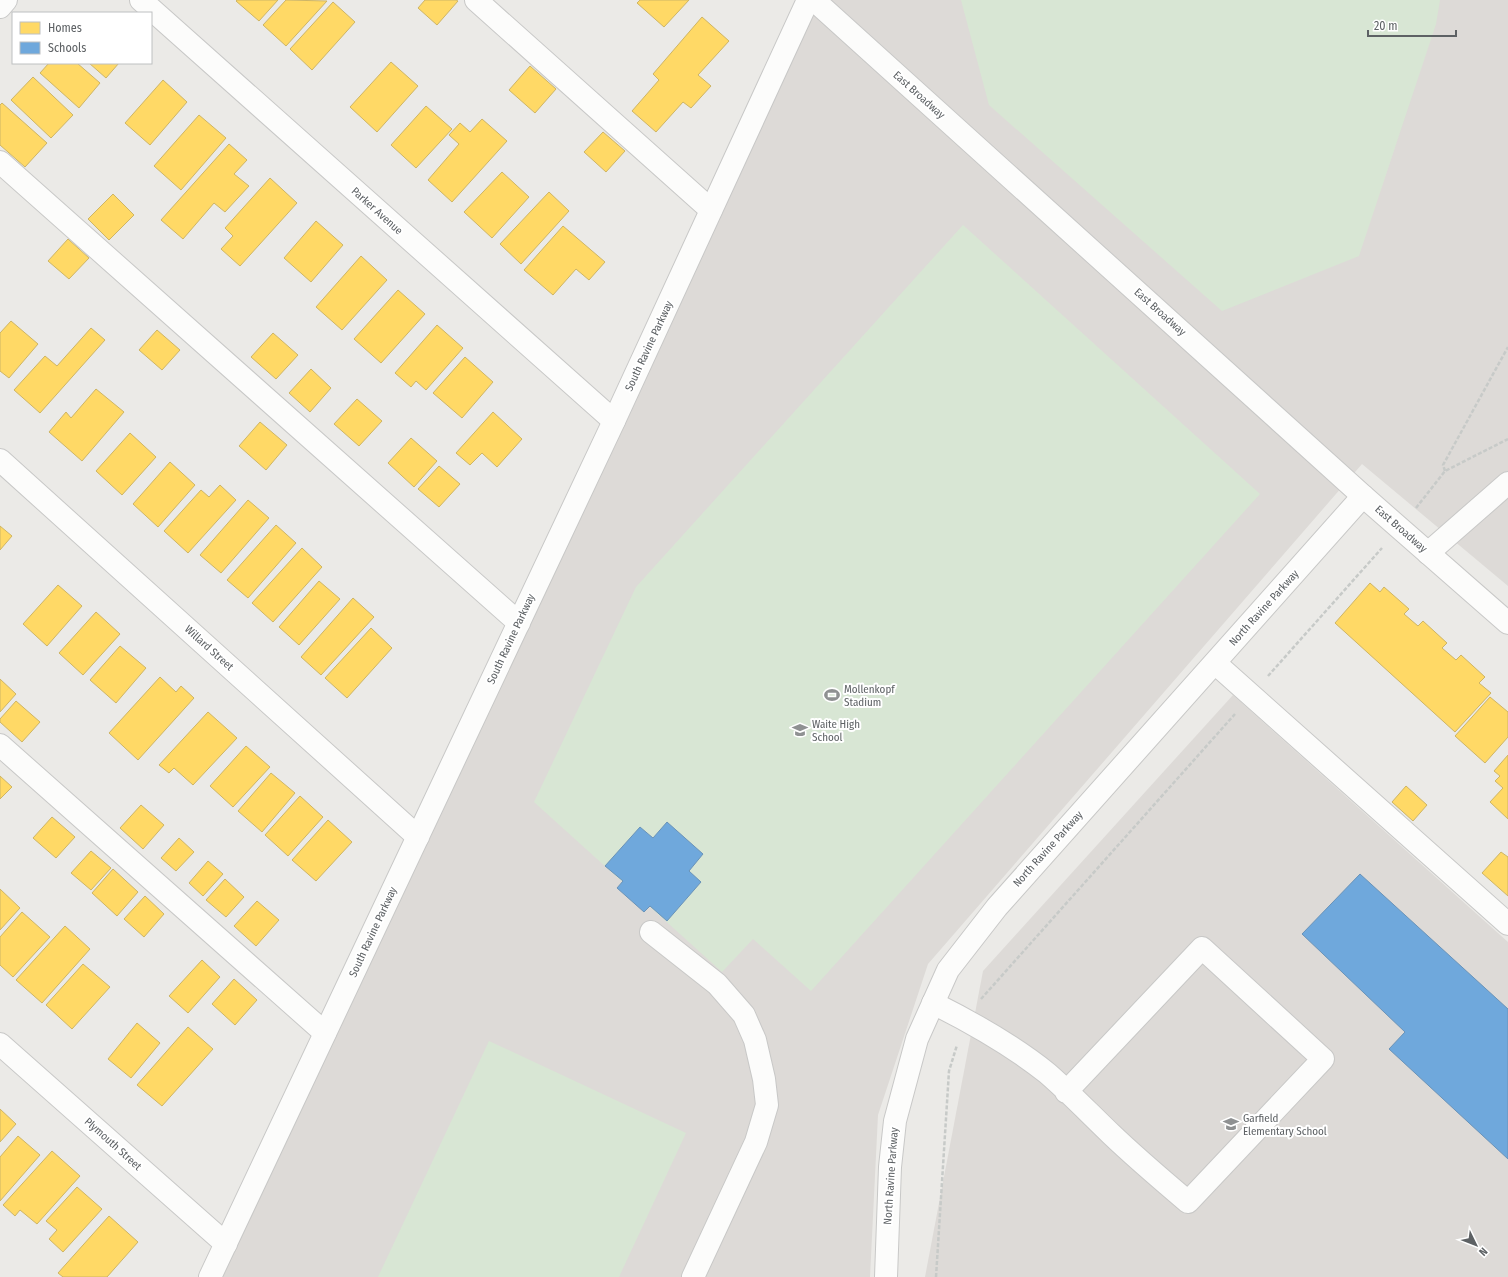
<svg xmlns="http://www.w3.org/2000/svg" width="1508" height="1277" viewBox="0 0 1508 1277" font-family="'Fira Sans Condensed',sans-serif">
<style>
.education{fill:#dddad7}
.green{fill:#d8e6d4}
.homes{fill:#ffd966;stroke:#ceb565}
.schools{fill:#6fa8dc;stroke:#6a93b8}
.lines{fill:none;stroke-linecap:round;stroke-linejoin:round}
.minor-casing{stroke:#c8c8c7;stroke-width:24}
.path{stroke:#c7cac8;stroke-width:2.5;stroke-dasharray:4 2;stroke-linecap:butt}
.minor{stroke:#fcfcfb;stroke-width:22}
.labels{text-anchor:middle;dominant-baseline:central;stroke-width:4;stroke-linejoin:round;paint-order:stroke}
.street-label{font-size:11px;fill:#5d6164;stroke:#fff}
.poi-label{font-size:11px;fill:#5d6164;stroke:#fff;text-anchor:start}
</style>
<rect width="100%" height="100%" fill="#ebeae7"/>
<g class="education">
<polygon points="808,0 1508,0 1508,586 1362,464 928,964 878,1115 870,1277 210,1277"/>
<polygon points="1233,695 1508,942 1508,1277 925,1277 983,971"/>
</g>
<g class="green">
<polygon points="961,0 1440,0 1436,24 1359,256 1222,311 989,105"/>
<polygon points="963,225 1260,494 811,991 753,939 722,972 534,802 636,587"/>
<polygon points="489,1041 686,1133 619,1277 378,1277"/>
</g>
<g class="homes">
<polygon points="237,0 278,0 259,21 236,1"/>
<polygon points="286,0 327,1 286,46 263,25"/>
<polygon points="425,0 456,0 458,1 437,25 418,8"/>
<polygon points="640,0 689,0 664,27 637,3"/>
<polygon points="333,2 355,22 312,70 290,49"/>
<polygon points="702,17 729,41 698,75 711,86 691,108 683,102 656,132 632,111 659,80 653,74"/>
<polygon points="391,62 418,86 377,132 350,107"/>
<polygon points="49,63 77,63 100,83 79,108 40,73"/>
<polygon points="89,63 119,63 106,78"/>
<polygon points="530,66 556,89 535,113 509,90"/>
<polygon points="33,77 73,115 51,138 11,100"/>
<polygon points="163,80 187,102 150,145 125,123"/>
<polygon points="2,103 47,143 25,167 0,145 0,105"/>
<polygon points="426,106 452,129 416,168 391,145"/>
<polygon points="199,115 226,138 181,190 154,166"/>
<polygon points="482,119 507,141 452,202 428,180 459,144 449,135 460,123 470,132"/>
<polygon points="603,132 625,151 606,172 584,152"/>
<polygon points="229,144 247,160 234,174 249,186 225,212 214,203 183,239 161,220"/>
<polygon points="502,172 529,197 492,238 464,212"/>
<polygon points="270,178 297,203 240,266 221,249 233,236 225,228"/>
<polygon points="549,192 569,211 521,264 500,244"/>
<polygon points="113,194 134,215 109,240 88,219"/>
<polygon points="316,221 343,245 311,282 284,258"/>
<polygon points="563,226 605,262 589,280 576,269 553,295 524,270"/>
<polygon points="68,239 89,258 69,279 48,261"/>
<polygon points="361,256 387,280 342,330 316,307"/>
<polygon points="398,290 425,314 381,363 354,339"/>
<polygon points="11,321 38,344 9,378 0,371 0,333"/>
<polygon points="437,325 463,348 426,390 416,381 411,387 395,373"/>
<polygon points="91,328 105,340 40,413 14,390 45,356 57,366"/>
<polygon points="157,330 180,350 162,370 139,350"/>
<polygon points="273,333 298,355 276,379 251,357"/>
<polygon points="465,357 493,382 462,418 433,393"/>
<polygon points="311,369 331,388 310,412 289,393"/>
<polygon points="96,389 124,412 82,461 49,432 66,412 71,418"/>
<polygon points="357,399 382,421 359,446 334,424"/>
<polygon points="493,412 522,439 497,467 482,453 470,465 456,453"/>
<polygon points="260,422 287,445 266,470 239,446"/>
<polygon points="130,433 156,457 122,495 96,471"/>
<polygon points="411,438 437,461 414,487 388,463"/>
<polygon points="170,462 195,485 158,527 133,504"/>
<polygon points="439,466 460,484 439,507 418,489"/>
<polygon points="220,485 236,500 188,553 164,531 201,490 209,497"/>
<polygon points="248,500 269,518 221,573 200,555"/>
<polygon points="276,525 296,543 248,598 227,580"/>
<polygon points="0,526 12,536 0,550"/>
<polygon points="302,548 322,567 273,622 252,603"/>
<polygon points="319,581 340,599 299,645 279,627"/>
<polygon points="1370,583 1380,592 1384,587 1409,609 1404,614 1418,626 1423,621 1447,643 1442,648 1456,660 1461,655 1485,677 1479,683 1491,693 1455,732 1335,623"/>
<polygon points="58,585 82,606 47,646 23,624"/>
<polygon points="353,598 374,617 321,675 301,657"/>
<polygon points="96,612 120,634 83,675 59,653"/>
<polygon points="371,628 392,648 347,698 325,678"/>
<polygon points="120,646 146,668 116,703 90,680"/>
<polygon points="160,677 176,692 181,686 194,698 138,760 109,733"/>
<polygon points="0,679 16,694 0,712"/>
<polygon points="1490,697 1508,712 1508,737 1485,763 1455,736"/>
<polygon points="16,701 40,722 22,742 0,722 0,719"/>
<polygon points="208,712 237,738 193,785 174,768 169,773 159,765"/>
<polygon points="246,746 270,767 233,807 210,786"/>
<polygon points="1508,755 1508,819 1490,802 1503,788 1495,781 1500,776 1494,771"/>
<polygon points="271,773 295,793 262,832 238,811"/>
<polygon points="0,776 12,787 0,799"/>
<polygon points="1406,786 1427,805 1413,821 1392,802"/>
<polygon points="300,796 323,817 288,856 265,835"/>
<polygon points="141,805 164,825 143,849 120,828"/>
<polygon points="52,817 75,837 56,858 33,838"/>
<polygon points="328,820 352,842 316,881 292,860"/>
<polygon points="179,838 194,852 176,871 161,858"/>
<polygon points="91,851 111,868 91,890 71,873"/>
<polygon points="1501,852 1508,857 1508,896 1482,873"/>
<polygon points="208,861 223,874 203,896 189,883"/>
<polygon points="113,869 138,892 117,916 92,893"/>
<polygon points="225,879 244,897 226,917 206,900"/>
<polygon points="0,889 20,908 0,930"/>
<polygon points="145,896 164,914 144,937 124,919"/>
<polygon points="257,901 279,920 256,946 234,926"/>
<polygon points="22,912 50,937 13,977 0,965 0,937"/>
<polygon points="65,926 90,949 42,1003 16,980"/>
<polygon points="202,960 220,977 188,1013 169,996"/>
<polygon points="83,964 110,987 72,1029 46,1005"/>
<polygon points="234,979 257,1000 235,1025 212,1004"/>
<polygon points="137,1023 160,1043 131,1078 108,1059"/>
<polygon points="188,1027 213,1049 162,1106 137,1085"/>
<polygon points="0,1109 16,1124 0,1142"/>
<polygon points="18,1136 40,1155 0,1201 0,1157"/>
<polygon points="52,1151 80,1176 37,1224 20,1210 15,1216 3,1205"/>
<polygon points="77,1187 102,1209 63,1252 49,1239 57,1230 46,1221"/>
<polygon points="109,1216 138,1242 107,1277 63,1277 58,1273"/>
</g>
<g class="schools">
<polygon points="667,822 703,854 689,871 701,882 667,921 650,906 644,912 617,888 623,881 605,866 640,827 653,838"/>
<polygon points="1360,874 1508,1009 1508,1159 1389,1049 1405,1032 1302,934"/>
</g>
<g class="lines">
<defs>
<g id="minor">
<polyline points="141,0 614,421"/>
<polyline points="476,0 711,210"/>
<polyline points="814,0 1363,496 1508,623"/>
<polyline points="0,7 6,0"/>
<polyline points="0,162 519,623"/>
<polyline points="0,460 418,837"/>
<polyline points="1428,553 1508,483"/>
<polyline points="1215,663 1508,924"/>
<polyline points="0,745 325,1033"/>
<polyline points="651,932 717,984 744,1015 755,1040 764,1079 767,1105 756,1142 693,1277"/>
<path d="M 933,1003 C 973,1023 1012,1045 1047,1073 C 1069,1092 1090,1114 1111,1134 C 1136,1158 1162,1180 1188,1202 L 1323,1059 L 1202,948 L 1066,1092"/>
<polyline points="0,1044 226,1244"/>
<polyline points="210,1277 614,421 808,0"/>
<polyline points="886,1277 890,1167 895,1121 917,1039 948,970 997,907 1363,496"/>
</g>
</defs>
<use href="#minor" class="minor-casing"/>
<g class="path">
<polyline points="1445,471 1443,465 1508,347"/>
<polyline points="1416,508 1445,471 1508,439"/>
<polyline points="1268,676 1382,548"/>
<polyline points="981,999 1235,714"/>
<polyline points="936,1277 949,1071 957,1045"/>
</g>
<use href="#minor" class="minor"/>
</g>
<defs>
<symbol id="stadium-bare" viewBox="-9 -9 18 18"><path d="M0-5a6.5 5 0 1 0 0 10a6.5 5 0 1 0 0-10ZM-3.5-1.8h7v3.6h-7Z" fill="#8f9192" stroke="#fff" stroke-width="2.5" paint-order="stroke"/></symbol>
<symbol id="school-bare" viewBox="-9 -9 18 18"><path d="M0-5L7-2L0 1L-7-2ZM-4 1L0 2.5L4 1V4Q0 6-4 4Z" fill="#8f9192" stroke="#fff" stroke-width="2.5" paint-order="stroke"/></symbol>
</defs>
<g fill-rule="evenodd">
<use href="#stadium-bare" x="821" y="684" width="22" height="22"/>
<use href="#school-bare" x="789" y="719" width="22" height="22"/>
<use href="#school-bare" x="1220" y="1113" width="22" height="22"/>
</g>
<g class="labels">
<g class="street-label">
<text transform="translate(919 95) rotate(42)">East Broadway</text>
<text transform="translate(377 211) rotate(42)">Parker Avenue</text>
<text transform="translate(1160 312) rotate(42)">East Broadway</text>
<text transform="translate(649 346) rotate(-65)">South Ravine Parkway</text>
<text transform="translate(1401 529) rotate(41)">East Broadway</text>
<text transform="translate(1264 608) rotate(-48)">North Ravine Parkway</text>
<text transform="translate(511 639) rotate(-65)">South Ravine Parkway</text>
<text transform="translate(209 648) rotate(42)">Willard Street</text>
<text transform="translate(1048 849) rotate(-48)">North Ravine Parkway</text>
<text transform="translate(373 932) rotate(-65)">South Ravine Parkway</text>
<text transform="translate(113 1144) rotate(42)">Plymouth Street</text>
<text transform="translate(891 1176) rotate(-86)">North Ravine Parkway</text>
</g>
<g class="poi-label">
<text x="844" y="689">Mollenkopf<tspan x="844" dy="13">Stadium</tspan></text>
<text x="812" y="724">Waite High<tspan x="812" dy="13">School</tspan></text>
<text x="1243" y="1118">Garfield<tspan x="1243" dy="13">Elementary School</tspan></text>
</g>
</g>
<rect x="12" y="12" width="140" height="52" fill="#ffffff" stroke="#bec0c1"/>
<rect x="20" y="22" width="20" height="12" fill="#ffd966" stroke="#bec0c1"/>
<text x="48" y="32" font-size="12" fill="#5d6164">Homes</text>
<rect x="20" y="42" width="20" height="12" fill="#6fa8dc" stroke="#bec0c1"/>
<text x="48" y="52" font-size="12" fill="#5d6164">Schools</text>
<g transform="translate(1476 1245) rotate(133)" stroke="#ffffff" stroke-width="3" paint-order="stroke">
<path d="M0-3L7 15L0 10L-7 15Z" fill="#5d6164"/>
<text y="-6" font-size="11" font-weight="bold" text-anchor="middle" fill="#5d6164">N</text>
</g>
<path d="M1368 30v6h88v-6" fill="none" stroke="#5d6164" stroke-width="2"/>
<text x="1374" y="30" font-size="12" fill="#5d6164" stroke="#ffffff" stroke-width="3" paint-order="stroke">20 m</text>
</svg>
